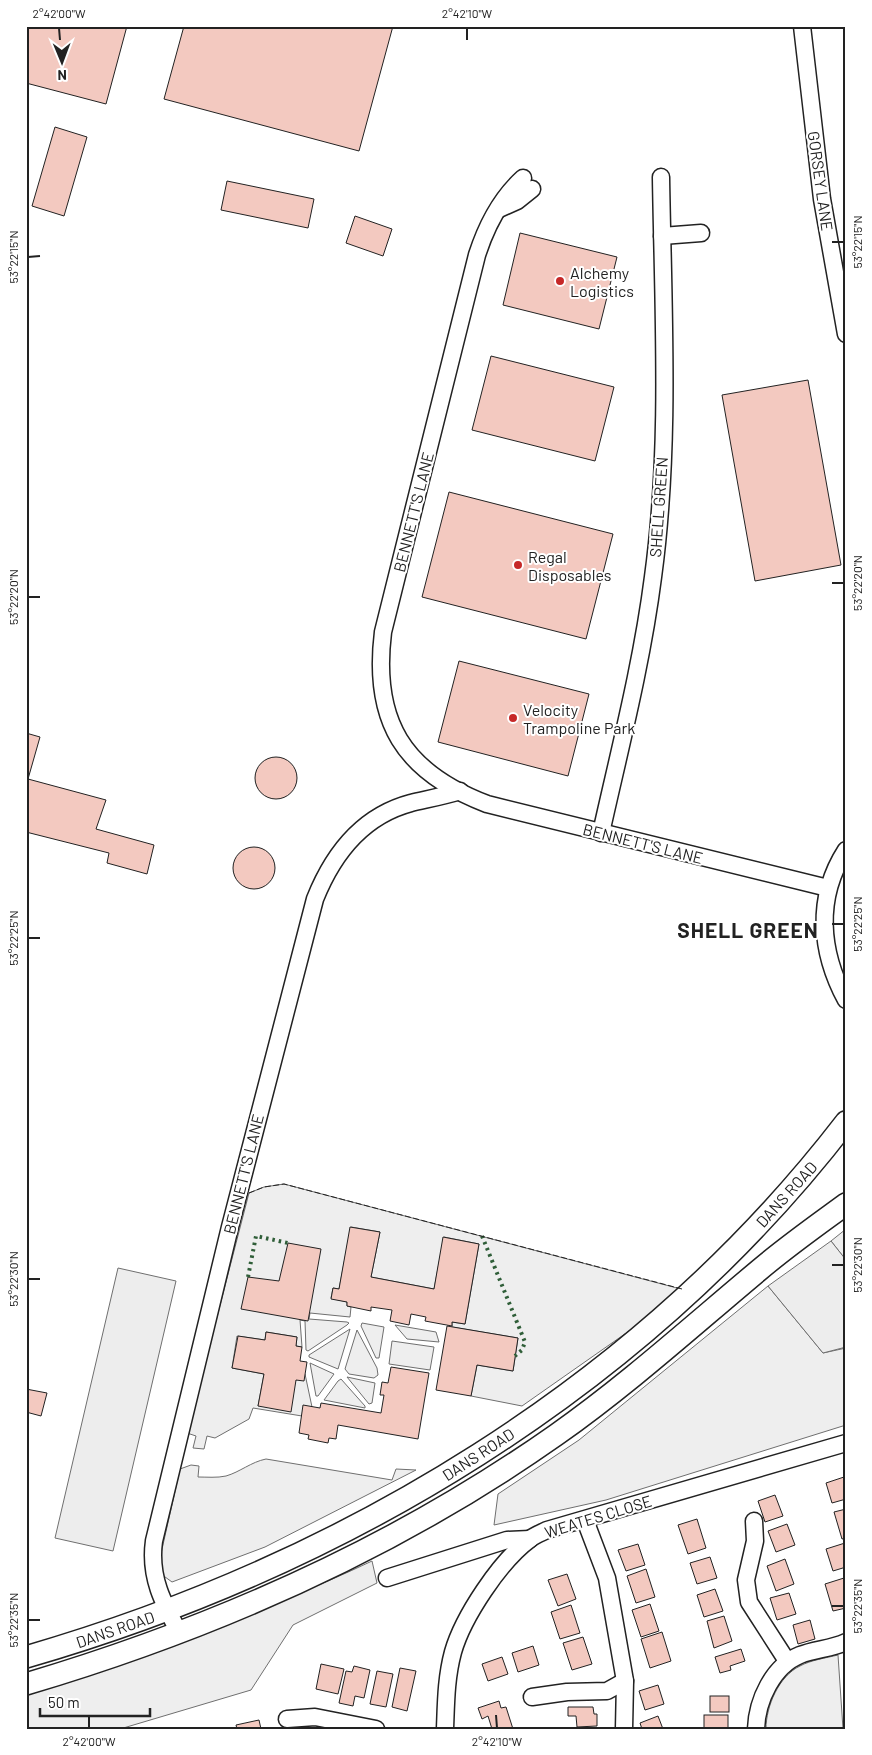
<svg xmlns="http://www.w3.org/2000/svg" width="872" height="1755" viewBox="0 0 872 1755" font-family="Barlow,sans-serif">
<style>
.green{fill:#eee;stroke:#6f6f6f}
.parking{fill:#ededed;stroke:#6f6f6f}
.building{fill:#f3c9c0;stroke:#222}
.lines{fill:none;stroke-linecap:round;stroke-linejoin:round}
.minor-casing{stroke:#222;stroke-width:19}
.major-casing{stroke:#222;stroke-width:24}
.minor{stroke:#fff;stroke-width:16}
.major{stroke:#fff;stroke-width:21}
.hedge{stroke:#2f5e38;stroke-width:4;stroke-dasharray:2.5 4;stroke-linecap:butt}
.fence{stroke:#222;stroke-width:1;stroke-dasharray:6 2.5;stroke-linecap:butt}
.ticks{fill:none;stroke:#222;stroke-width:2}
.poi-dot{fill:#c62828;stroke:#fff;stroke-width:2}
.labels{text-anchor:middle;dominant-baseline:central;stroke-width:4;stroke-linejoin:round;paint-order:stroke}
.street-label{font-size:16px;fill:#222;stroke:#fff}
.poi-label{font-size:16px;fill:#222;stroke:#fff;text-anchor:start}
.district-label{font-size:21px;font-weight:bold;letter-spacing:1px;fill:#222;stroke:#fff}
.neatline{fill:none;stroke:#222;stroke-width:2}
.ticks-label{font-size:12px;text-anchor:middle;fill:#222}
</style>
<rect width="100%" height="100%" fill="#fff"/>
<g class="green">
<polygon points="284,1184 692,1292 669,1303 522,1406 471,1396 477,1365 513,1371 518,1338 452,1327 452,1322 465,1324 479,1244 444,1237 434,1289 371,1277 380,1232 351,1227 339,1289 333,1288 331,1298 347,1302 347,1306 351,1307 350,1317 310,1313 309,1319 347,1322 349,1323 347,1325 308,1351 306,1350 305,1321 300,1320 302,1347 296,1346 297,1337 266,1332 265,1340 237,1336 232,1368 264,1374 258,1406 305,1374 312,1407 302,1416 253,1408 249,1419 215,1438 207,1436 204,1449 193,1448 196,1436 187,1433 249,1193 264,1187"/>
<polygon points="846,1229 846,1260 831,1241"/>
<polygon points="768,1286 823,1353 846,1348 846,1425 606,1500 494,1525 498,1494 579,1440"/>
<polygon points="362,1323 384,1327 379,1358 376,1358 361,1326"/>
<polygon points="395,1325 436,1332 439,1342 407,1339"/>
<polygon points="350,1329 338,1369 309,1357 309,1355"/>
<polygon points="357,1330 377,1368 378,1375 374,1378 349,1374 345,1369"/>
<polygon points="392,1341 434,1347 430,1370 389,1364"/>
<polygon points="310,1363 334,1374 318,1396 316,1396"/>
<polygon points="347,1377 375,1383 372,1403 369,1404"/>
<polygon points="341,1379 365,1406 365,1408 324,1400 338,1381"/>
<path d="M 266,1459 L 392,1480 L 396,1469 L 416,1470 L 265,1547 L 172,1582 L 161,1574 L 158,1567 L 180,1469 L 191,1465 L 199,1466 L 198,1477 C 207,1477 217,1478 226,1476 C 240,1472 251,1462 266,1459 Z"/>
<path d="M 372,1561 L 377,1583 L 293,1625 L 251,1690 L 120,1729 L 26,1729 L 26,1688 C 143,1649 261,1614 372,1561 Z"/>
<path d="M 838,1655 L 843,1729 L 766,1729 C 766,1706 779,1676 800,1666 C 811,1660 826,1658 838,1655 Z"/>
</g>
<g class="parking">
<polygon points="831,1241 846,1260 846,1347 823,1353 768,1286"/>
<polygon points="118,1268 176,1281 113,1551 55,1538"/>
</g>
<g class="building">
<polygon points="26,26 127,26 106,104 26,83"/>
<polygon points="184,26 393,26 359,151 164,99"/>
<polygon points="55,127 87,137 64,216 32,206"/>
<polygon points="227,181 314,199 308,228 221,210"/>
<polygon points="355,216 392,229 383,256 346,243"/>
<polygon points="520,233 617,257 599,329 503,305"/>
<polygon points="491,356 614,387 595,461 472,430"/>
<polygon points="808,380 841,565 755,581 722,395"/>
<polygon points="449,492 613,534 586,639 422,597"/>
<polygon points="459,661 589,694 568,776 438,742"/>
<polygon points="26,733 40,737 28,779 106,800 96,829 154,845 147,874 107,863 109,853 26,832"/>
<circle cx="276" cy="778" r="21"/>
<circle cx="254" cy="868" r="21"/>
<polygon points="350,1227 380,1232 371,1277 434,1289 443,1237 479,1244 465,1324 452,1322 452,1326 425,1321 426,1317 411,1314 409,1325 390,1321 392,1310 371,1307 371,1311 347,1306 347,1302 331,1299 333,1288 339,1289"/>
<polygon points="288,1243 321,1249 308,1321 241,1309 248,1277 279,1281"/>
<polygon points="447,1326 518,1338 513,1371 477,1365 471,1396 436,1390"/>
<polygon points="266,1332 297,1337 296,1346 302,1347 300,1361 307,1362 304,1381 296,1380 291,1412 258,1406 264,1374 232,1368 238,1336 265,1340"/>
<polygon points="391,1367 429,1373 418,1439 338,1425 336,1439 329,1438 328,1443 308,1439 309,1435 299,1433 303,1405 320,1408 321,1403 381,1413 384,1395 380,1395 382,1382 388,1383"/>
<polygon points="26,1389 47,1393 41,1416 26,1412"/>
<polygon points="844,1477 846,1499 832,1503 826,1483"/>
<polygon points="775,1495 783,1516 765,1522 758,1501"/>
<polygon points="846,1509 846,1538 842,1539 834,1512"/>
<polygon points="697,1519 706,1548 688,1554 678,1525"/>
<polygon points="787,1524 795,1545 776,1552 768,1531"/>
<polygon points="845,1543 846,1567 833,1571 826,1549"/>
<polygon points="638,1544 645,1565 626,1571 618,1550"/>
<polygon points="710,1557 717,1578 697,1584 690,1563"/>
<polygon points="785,1559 794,1584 776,1591 767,1566"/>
<polygon points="646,1569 655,1597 636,1603 627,1576"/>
<polygon points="567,1574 576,1599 558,1606 548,1580"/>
<polygon points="844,1578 846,1608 833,1611 825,1584"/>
<polygon points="715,1589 723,1611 704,1617 697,1595"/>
<polygon points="789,1593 796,1614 777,1620 770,1598"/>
<polygon points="650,1604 659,1631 641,1637 632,1610"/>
<polygon points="571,1605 580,1633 560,1639 551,1612"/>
<polygon points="724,1616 732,1641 714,1648 707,1621"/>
<polygon points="810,1620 815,1639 798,1644 793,1625"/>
<polygon points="662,1632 671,1661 650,1668 641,1639"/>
<polygon points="583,1637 592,1664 572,1670 563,1643"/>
<polygon points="533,1646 539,1665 518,1672 512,1653"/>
<polygon points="741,1649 745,1661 730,1666 731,1670 720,1673 715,1657"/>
<polygon points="502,1657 508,1674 488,1681 482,1664"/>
<polygon points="321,1664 344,1669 338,1694 316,1689"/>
<polygon points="354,1666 370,1670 364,1698 355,1696 353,1706 339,1703 346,1671 352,1672"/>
<polygon points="400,1668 416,1671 407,1711 392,1707"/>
<polygon points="377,1671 393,1674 386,1707 370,1704"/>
<polygon points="658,1685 664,1704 645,1710 639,1691"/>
<rect x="710" y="1696" width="19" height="16"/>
<polygon points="499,1701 501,1708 506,1707 513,1729 492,1729 488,1716 482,1719 478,1708"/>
<polygon points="568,1707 593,1707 594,1714 597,1714 597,1726 577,1727 576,1716 568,1716"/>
<rect x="704" y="1715" width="24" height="14"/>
<polygon points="658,1716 663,1729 642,1729 640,1723"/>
<polygon points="259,1720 261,1729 237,1729 236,1725"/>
</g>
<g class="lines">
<defs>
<g id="minor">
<polyline points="802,26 822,199 846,334"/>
<path d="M 523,178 C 501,198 486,227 477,255 L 383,632 C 372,721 403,772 487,804 L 828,888"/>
<polyline points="499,209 517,201 532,189"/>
<polyline points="662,236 701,233"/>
<path d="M 601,833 C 620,748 642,663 653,577 C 671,445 663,310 661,177"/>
<path d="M 846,850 C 815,898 820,952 846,1000"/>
<polyline points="585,1520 607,1578 625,1681 624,1729"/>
<polyline points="754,1521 755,1541 746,1580 749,1602 787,1661"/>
<polyline points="387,1578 507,1540 530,1539"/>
<path d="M 180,1634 C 163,1603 149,1577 154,1541 L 230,1227 L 315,899 C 333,854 362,816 411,803 C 428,799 444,796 460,791"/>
<polyline points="532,1697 567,1692 607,1691 625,1681"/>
<polyline points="287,1719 315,1717 376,1729"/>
<path d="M 445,1729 C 446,1703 446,1678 453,1652 C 463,1617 500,1561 530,1539 C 535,1535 541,1533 547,1530 L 846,1443"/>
<path d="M 756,1729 C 757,1700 773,1666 800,1655 C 815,1649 831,1649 846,1642"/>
</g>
<g id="major">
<path d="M 26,1657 C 344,1565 642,1387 846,1122"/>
<path d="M 26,1684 C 215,1628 394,1549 556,1435 C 627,1385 691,1327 758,1271 C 786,1247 816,1226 846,1204"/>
</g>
</defs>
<use href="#minor" class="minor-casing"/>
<use href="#major" class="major-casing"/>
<use href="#minor" class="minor"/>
<use href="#major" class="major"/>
<g class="hedge">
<polyline points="482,1236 525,1342 522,1350 515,1356"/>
<polyline points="248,1277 256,1236 288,1243"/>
</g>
<polyline class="fence" points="249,1193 264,1187 284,1184 682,1289"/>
</g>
<path class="ticks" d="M 59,28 L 60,40M 467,28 L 467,40M 832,242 L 844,242M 28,257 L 40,256M 832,583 L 844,583M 28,597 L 40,597M 832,924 L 844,924M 28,938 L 40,938M 832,1265 L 844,1265M 28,1279 L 40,1279M 832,1606 L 844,1606M 28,1620 L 40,1620M 89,1715 L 89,1728M 496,1715 L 497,1728"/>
<g class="poi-dot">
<circle cx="560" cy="281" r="5"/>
<circle cx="518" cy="565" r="5"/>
<circle cx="513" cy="718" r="5"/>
</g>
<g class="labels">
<g class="street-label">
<text transform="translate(821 181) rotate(82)">GORSEY LANE</text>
<text transform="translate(658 507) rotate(-86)">SHELL GREEN</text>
<text transform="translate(413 512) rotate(-76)">BENNETT'S LANE</text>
<text transform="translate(643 843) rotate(14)">BENNETT'S LANE</text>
<text transform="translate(243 1174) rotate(-76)">BENNETT'S LANE</text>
<text transform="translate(786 1194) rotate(-48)">DANS ROAD</text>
<text transform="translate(478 1454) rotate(-33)">DANS ROAD</text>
<text transform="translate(598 1516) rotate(-17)">WEATES CLOSE</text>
<text transform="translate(115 1629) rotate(-19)">DANS ROAD</text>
</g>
<g class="poi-label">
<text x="570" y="272">Alchemy<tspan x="570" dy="18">Logistics</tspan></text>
<text x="528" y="556">Regal<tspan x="528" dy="18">Disposables</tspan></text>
<text x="523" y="709">Velocity<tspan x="523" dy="18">Trampoline Park</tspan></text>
</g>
<g class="district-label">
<text x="748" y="929">SHELL GREEN</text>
</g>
</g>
<rect width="872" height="1755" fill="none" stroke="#ffffff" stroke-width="55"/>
<g transform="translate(62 62) rotate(179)" stroke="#ffffff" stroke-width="4" paint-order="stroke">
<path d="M0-4L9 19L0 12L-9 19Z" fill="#222222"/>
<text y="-8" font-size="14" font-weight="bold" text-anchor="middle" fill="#222222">N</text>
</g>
<path d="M40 1708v8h110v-8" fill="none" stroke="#222222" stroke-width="2.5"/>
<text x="48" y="1708" font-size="15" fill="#222222" stroke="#ffffff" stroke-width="4" paint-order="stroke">50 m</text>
<rect x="28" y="28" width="816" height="1700" class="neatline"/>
<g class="ticks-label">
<text x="59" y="18">2°42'00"W</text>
<text x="467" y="18">2°42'10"W</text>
<text transform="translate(858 242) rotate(-90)" y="4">53°22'15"N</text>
<text transform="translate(14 257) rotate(-90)" y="4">53°22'15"N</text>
<text transform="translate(858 583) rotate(-90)" y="4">53°22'20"N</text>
<text transform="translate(14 597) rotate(-90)" y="4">53°22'20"N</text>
<text transform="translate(858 924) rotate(-90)" y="4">53°22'25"N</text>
<text transform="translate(14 938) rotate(-90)" y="4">53°22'25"N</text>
<text transform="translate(858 1265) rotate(-90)" y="4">53°22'30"N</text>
<text transform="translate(14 1279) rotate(-90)" y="4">53°22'30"N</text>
<text transform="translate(858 1606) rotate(-90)" y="4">53°22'35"N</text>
<text transform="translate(14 1620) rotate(-90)" y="4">53°22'35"N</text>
<text x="89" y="1746">2°42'00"W</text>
<text x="497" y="1746">2°42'10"W</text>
</g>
</svg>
